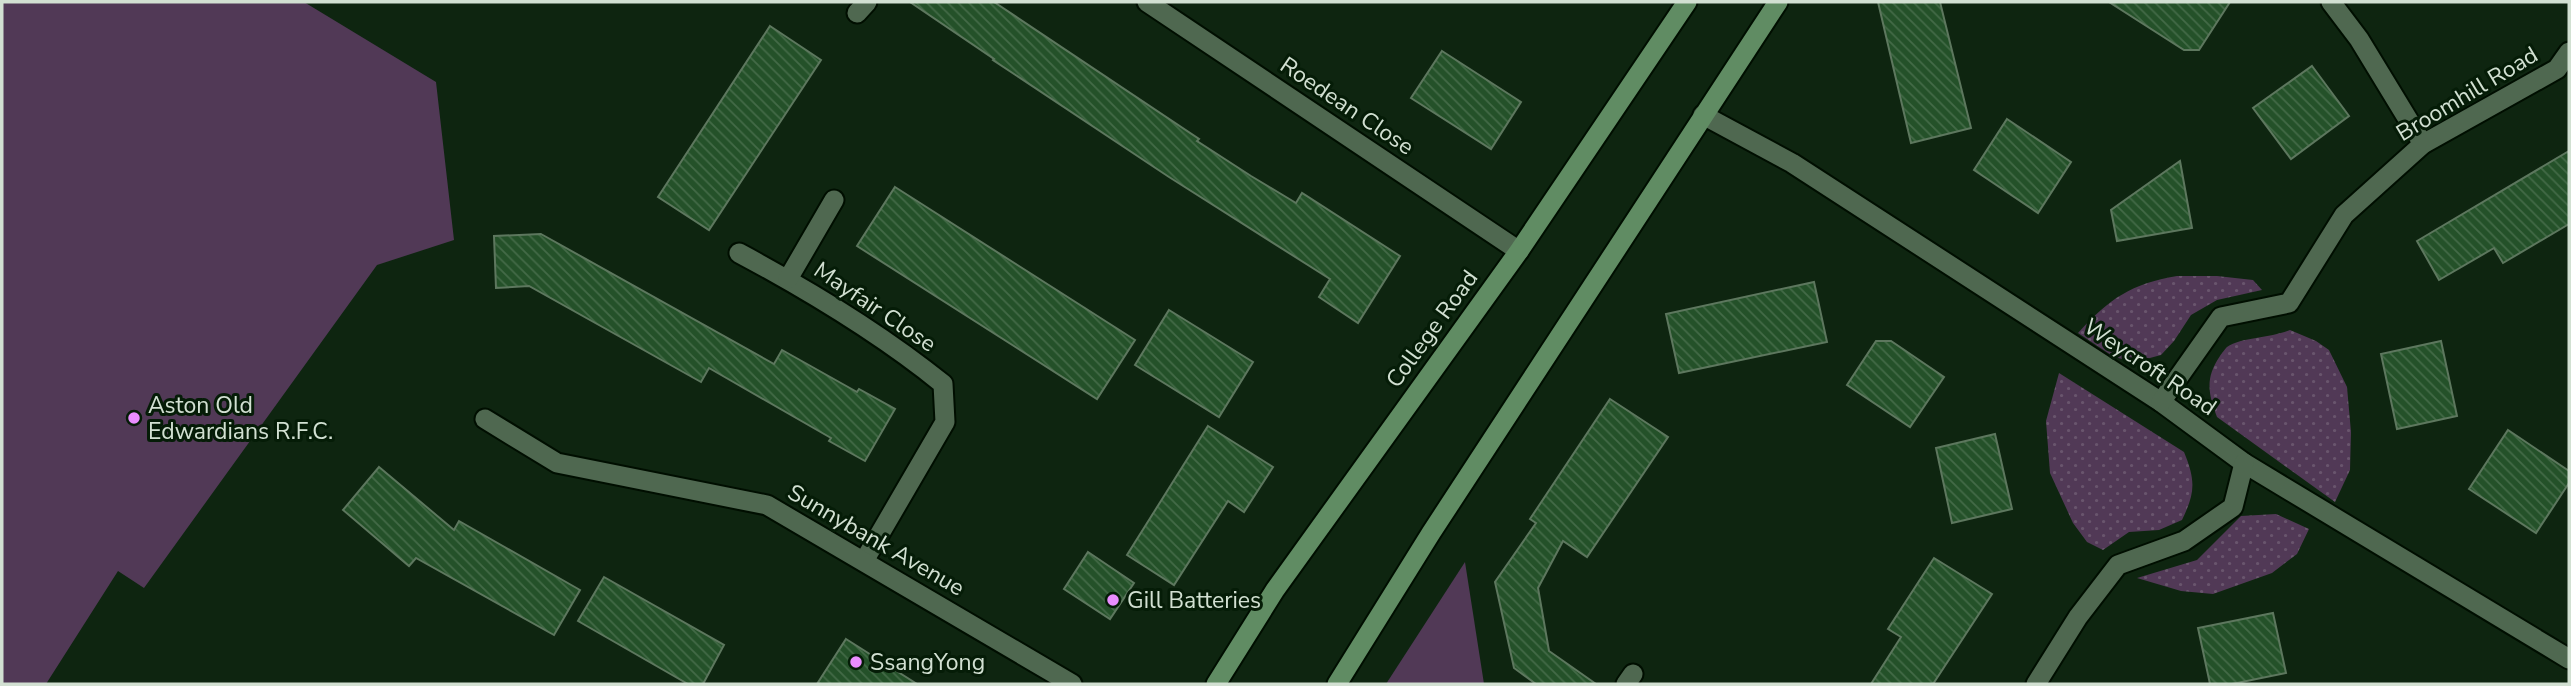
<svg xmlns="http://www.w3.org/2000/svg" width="2571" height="686" viewBox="0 0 2571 686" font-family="'Nunito Sans',sans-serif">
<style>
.grass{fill:url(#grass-dots)}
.park{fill:#513956}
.building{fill:url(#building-back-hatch);stroke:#5d775e;stroke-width:2}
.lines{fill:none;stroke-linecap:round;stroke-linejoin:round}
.minor-casing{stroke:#000e00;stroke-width:23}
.primary-casing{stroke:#000e00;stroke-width:23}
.minor{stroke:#4f6850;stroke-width:19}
.primary{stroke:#608c63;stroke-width:19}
.poi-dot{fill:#e98dfe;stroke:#051c07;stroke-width:2.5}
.labels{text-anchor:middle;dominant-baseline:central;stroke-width:6;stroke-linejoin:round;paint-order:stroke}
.street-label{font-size:23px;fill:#d2e0d2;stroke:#051c07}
.poi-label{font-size:23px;fill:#d2e0d2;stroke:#051c07;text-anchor:start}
</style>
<defs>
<pattern id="grass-dots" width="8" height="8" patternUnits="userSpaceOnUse" patternTransform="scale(1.75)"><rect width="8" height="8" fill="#513956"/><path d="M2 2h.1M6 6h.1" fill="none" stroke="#69556d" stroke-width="1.8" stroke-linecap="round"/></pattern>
<pattern id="building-back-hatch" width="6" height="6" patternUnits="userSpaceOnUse" patternTransform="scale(1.75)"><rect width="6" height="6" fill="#245129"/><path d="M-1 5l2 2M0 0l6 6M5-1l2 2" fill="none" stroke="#436a47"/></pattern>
</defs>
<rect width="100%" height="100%" fill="#0e2510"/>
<g class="grass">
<path d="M 2177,276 L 2217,276 L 2253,280 L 2262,290 L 2217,300 L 2191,315 L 2174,341 L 2161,355 L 2135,362 L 2114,357 L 2078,333 C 2110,298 2131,284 2177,276 Z"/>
<path d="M 2290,330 L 2316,341 L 2329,350 L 2347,387 L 2351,432 L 2350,470 L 2335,502 L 2217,417 C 2208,393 2205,378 2220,356 C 2221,354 2226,348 2227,347 C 2242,337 2272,338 2290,330 Z"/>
<path d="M 2059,373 L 2184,452 C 2196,481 2195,493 2182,520 L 2159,530 L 2129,532 L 2103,550 L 2087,542 L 2073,523 L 2050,473 L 2046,421 Z"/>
<polygon points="2276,514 2309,529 2297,554 2272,573 2213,594 2181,591 2137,578 2197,560 2241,516"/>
</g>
<g class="park">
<polygon points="2,2 304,2 436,82 454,240 377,265 144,588 118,571 46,684 2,684"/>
<polygon points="1465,562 1484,684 1386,684"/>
</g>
<g class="building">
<polygon points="910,2 994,2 1199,139 1197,141 1251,176 1296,203 1302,193 1400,256 1358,323 1319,297 1330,279 1169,177 993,60 994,59"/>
<polygon points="1878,2 1940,2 1971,128 1911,143"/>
<polygon points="2109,2 2230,2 2199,50 2184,50"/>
<polygon points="770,26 821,60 709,230 658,197"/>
<polygon points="1442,51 1521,102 1491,149 1411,98"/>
<polygon points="2312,66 2349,116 2291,159 2253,108"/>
<polygon points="2007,119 2071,162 2038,213 1974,170"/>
<polygon points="2569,151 2569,224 2503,263 2494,248 2439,280 2417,241"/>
<polygon points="2180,161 2192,228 2117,241 2111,210"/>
<polygon points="895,187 1135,340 1097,399 857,246"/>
<polygon points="541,234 774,364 782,350 857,392 859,389 895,409 865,461 829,441 831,438 709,368 701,382 529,286 496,288 494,236"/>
<polygon points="1814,282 1827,342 1679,373 1666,314"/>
<polygon points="1169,310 1253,362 1219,417 1135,365"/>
<polygon points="1876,341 1891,341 1944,377 1910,427 1847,385"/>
<polygon points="2441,341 2457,416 2397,429 2381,354"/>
<polygon points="1610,399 1668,437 1587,557 1563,541 1538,588 1549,651 1596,684 1536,684 1514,668 1495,582 1536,523 1530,519"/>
<polygon points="1208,426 1273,467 1244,512 1228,501 1174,585 1127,555"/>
<polygon points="2508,430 2569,471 2569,483 2536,533 2469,489"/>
<polygon points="1995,434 2012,509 1952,523 1936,448"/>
<polygon points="379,467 454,530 459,521 580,590 554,635 416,558 409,566 343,510"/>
<polygon points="1088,552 1134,583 1110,619 1064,589"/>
<polygon points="1934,558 1992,594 1933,684 1871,684 1901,637 1888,629"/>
<polygon points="604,577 724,645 703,684 688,684 578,621"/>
<polygon points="2273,613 2286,673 2232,684 2210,684 2198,628"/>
<polygon points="846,639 917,684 817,684"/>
</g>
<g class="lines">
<defs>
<g id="minor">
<polyline points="1147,2 1519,251"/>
<polyline points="2331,2 2359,39 2423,144"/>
<polyline points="857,13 867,2"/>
<polyline points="1703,115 1792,163 2161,402 2244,463 2569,659"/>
<path d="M 739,253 C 810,291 880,333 943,384 L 945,422 L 864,561"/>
<polyline points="788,279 834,200"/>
<polyline points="2161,402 2221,317 2289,303 2344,215 2423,144 2557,69 2569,52"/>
<polyline points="485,419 557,463 767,505 1072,684"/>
<polyline points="1626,684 1633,674"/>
<polyline points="2036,684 2078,617 2118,565 2184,541 2233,507 2244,463"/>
</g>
<g id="primary">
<polyline points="1216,684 1275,590 1519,251 1687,2"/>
<polyline points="1337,684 1431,533 1778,2"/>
</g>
</defs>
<use href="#minor" class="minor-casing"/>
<use href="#primary" class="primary-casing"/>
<use href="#minor" class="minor"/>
<use href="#primary" class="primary"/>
</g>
<g class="poi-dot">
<circle cx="134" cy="418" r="7"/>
<circle cx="1113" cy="600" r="7"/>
<circle cx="856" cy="662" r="7"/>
</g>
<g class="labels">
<g class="street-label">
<text transform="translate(2467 94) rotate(-31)">Broomhill Road</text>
<text transform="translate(1347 106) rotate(34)">Roedean Close</text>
<text transform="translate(875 307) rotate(34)">Mayfair Close</text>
<text transform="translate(1432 329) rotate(-54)">College Road</text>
<text transform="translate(2150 367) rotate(34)">Weycroft Road</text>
<text transform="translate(876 540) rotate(30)">Sunnybank Avenue</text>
</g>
<g class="poi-label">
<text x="148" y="405">Aston Old<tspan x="148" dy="26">Edwardians R.F.C.</tspan></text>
<text x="1127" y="600">Gill Batteries</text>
<text x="870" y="662">SsangYong</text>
</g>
</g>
<rect width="2571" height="686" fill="none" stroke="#d2e0d2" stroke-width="7"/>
</svg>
